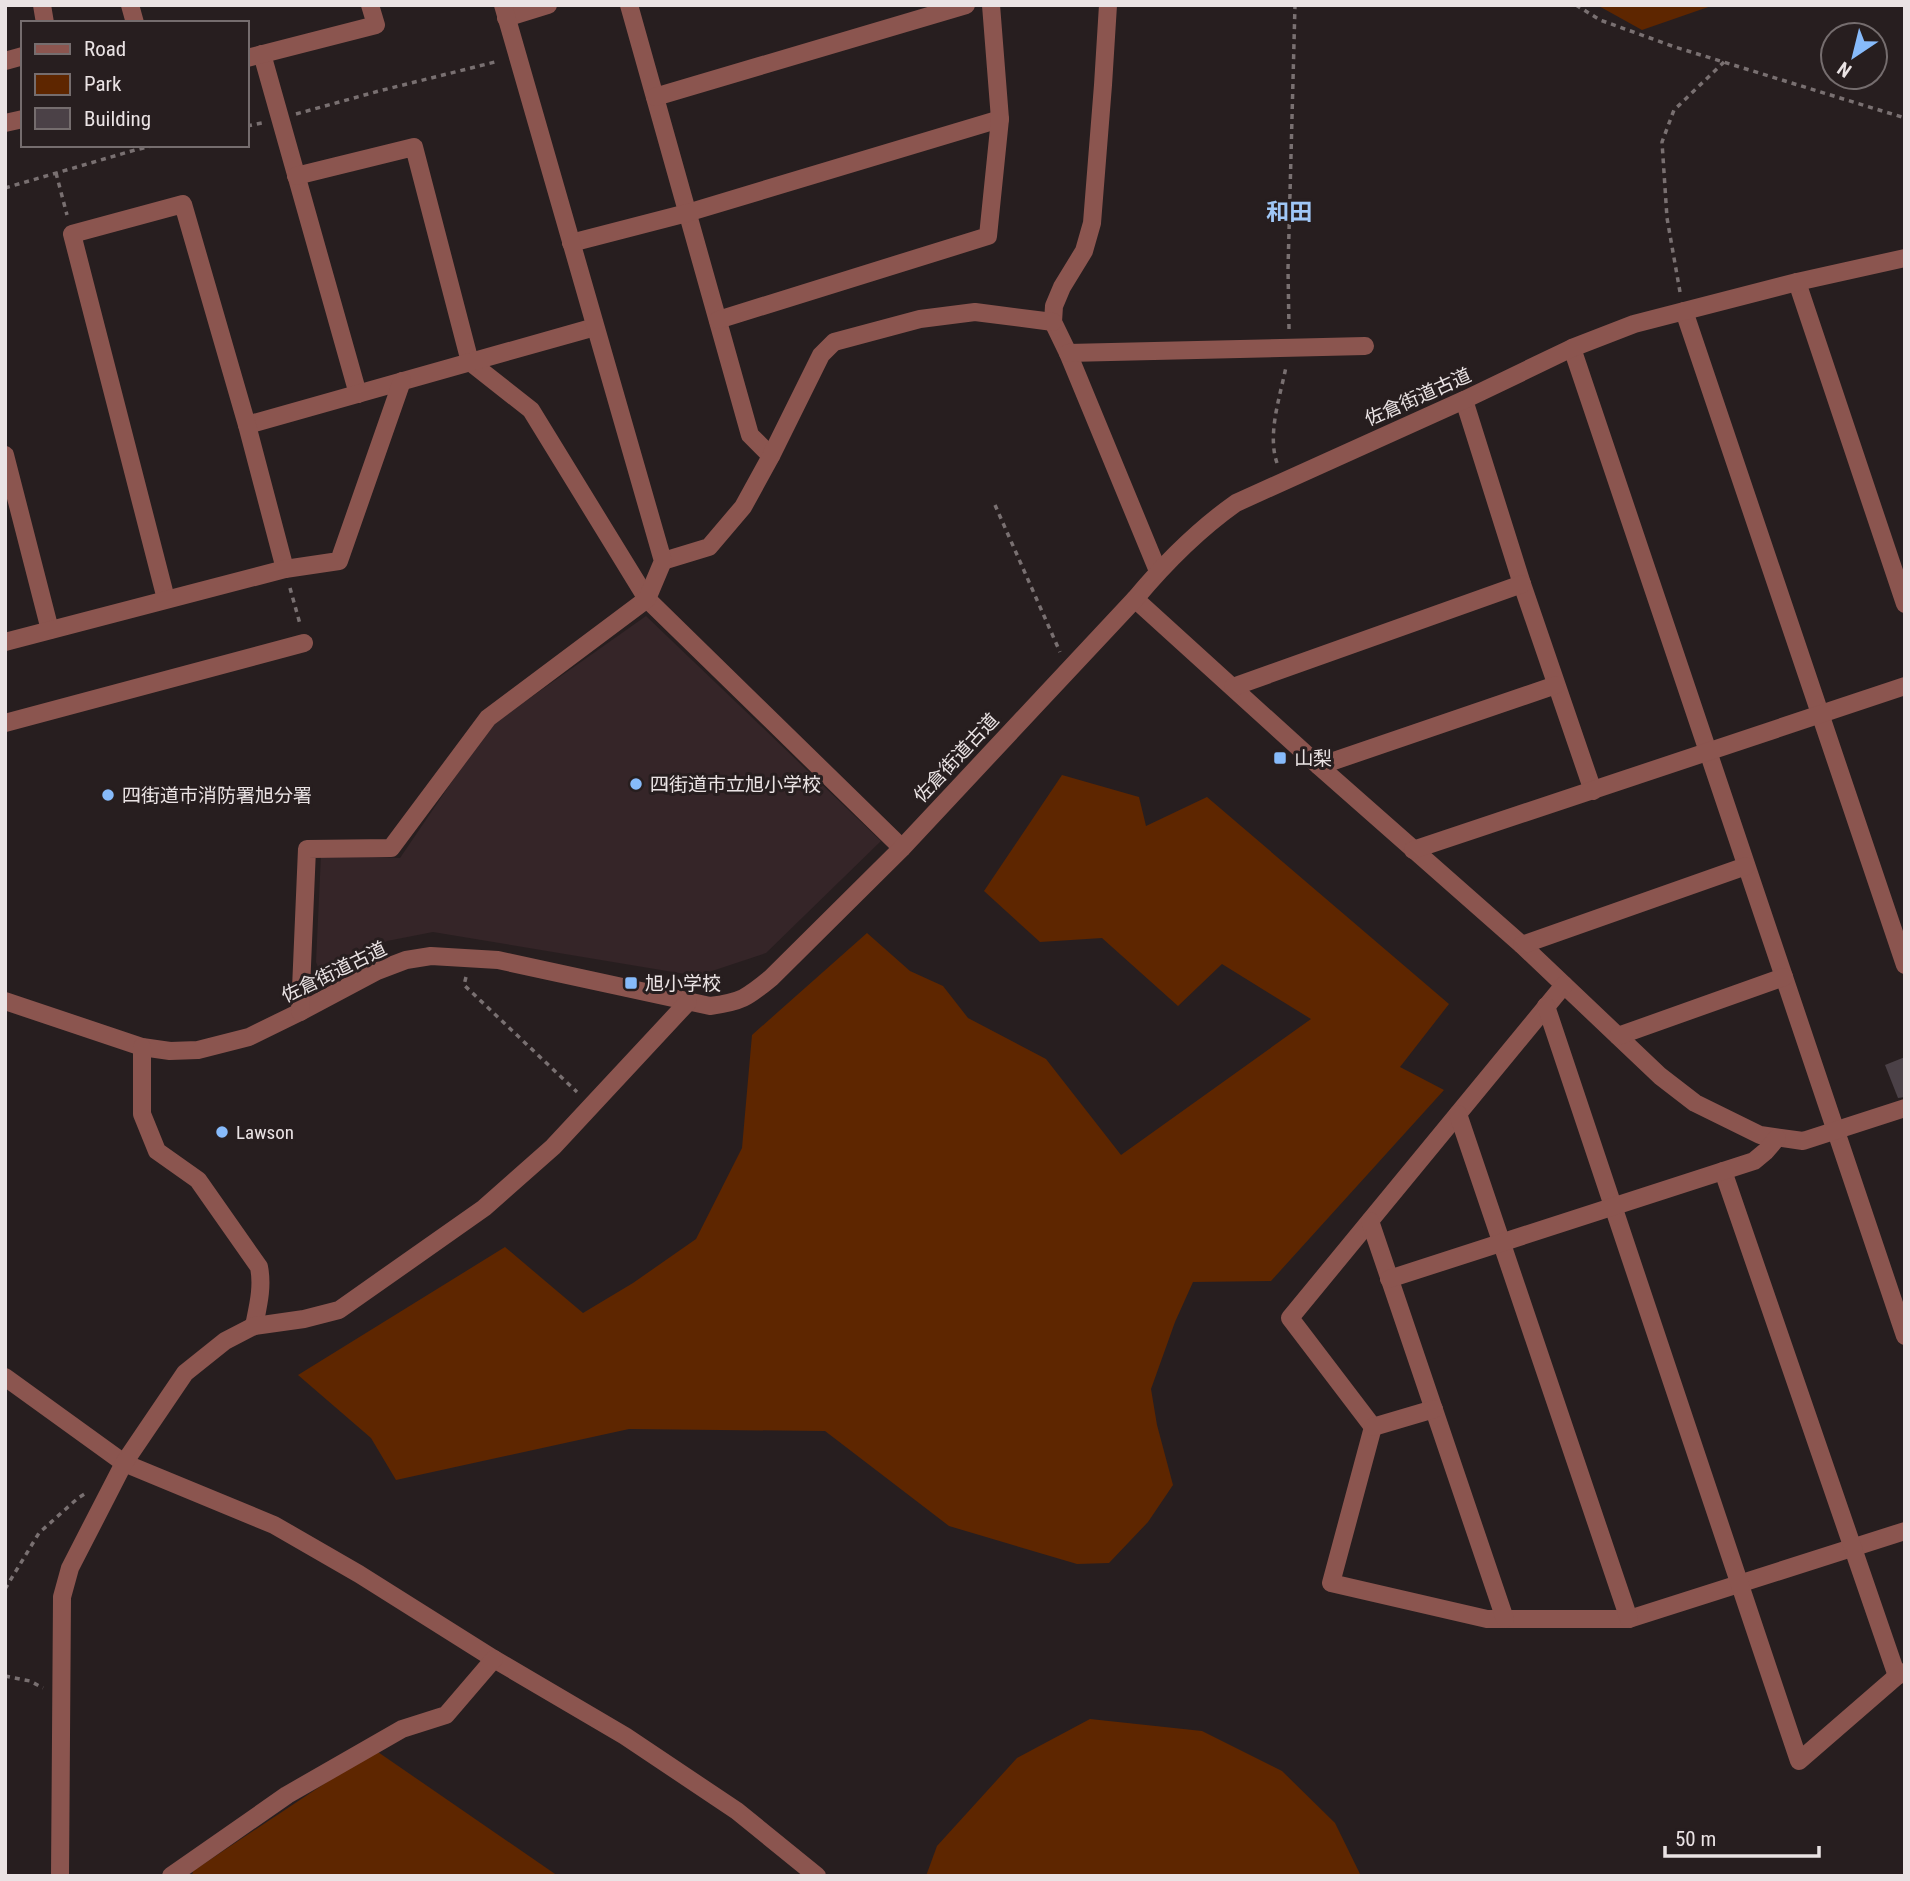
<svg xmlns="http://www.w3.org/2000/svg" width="1910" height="1881" viewBox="0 0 1910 1881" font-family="'Roboto Condensed','Noto Sans JP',sans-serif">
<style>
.built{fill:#352528}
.green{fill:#5e2600}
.building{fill:#4b4147}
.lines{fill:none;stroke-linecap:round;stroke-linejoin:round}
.path{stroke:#797071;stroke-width:3.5;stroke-dasharray:5 5;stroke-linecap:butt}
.minor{stroke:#8b554f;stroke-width:18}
.poi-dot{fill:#87bbfb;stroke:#271e1f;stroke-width:2.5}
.labels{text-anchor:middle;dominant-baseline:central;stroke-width:6;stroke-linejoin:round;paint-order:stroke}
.street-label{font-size:19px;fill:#eae3e4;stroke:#271e1f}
.poi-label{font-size:19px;fill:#eae3e4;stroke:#271e1f;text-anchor:start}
.quarter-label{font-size:23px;font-weight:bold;fill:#a0c7f7;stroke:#271e1f}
</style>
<rect width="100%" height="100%" fill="#271e1f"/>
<polygon class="built" points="646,616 881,841 766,953 697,976 433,932 387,941 322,978 316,962 321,855 400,858 489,727"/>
<g class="green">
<polygon points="1597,5 1714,5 1642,30"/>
<polygon points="1062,775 1139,797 1146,826 1207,797 1449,1004 1400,1067 1444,1090 1271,1281 1193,1282 1175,1322 1151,1389 1157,1425 1173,1485 1148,1522 1109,1563 1077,1564 949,1526 825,1431 629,1429 396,1480 371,1438 298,1375 505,1247 583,1313 633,1283 696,1239 742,1148 752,1035 867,933 910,971 943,986 968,1018 1046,1059 1121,1155 1311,1019 1222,964 1178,1006 1102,938 1040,942 984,891"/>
<polygon points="1090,1719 1202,1731 1282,1771 1335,1823 1361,1876 926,1876 937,1846 1017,1758"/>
<polygon points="375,1750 558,1876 192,1876 193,1871"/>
</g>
<polygon class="building" points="1905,1057 1905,1097 1898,1098 1885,1065"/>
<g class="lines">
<g class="path">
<polyline points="1576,5 1600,20 1675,47 1905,118"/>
<polyline points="296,114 379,91 499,61"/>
<polyline points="247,126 262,123"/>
<polyline points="56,173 67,215"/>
<polyline points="5,188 135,150 156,145"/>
<polyline points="1680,292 1667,218 1662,142 1674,110 1724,62"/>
<polyline points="1289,329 1288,269 1295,5"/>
<path d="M 1277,463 C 1267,434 1280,397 1286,367"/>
<polyline points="995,505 1060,652"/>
<polyline points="290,588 300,624"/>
<polyline points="466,977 464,985 577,1092"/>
<polyline points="5,1589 39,1533 78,1498 88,1492"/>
<polyline points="5,1676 30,1681 43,1688"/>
</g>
<g class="minor">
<polyline points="42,5 45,23"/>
<polyline points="130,5 135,23"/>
<polyline points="629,5 750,435 771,456"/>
<polyline points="1108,5 1103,85 1092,223 1084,251 1062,287 1054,306 1053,322 1068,353 1158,571"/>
<polyline points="506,18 548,5"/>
<polyline points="262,54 358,394"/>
<polyline points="247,58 376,25 370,5"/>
<polyline points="5,61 23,56"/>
<polyline points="655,97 966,5"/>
<polyline points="5,123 23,119"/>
<polyline points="296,176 414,147 470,362 531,410 647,599 902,848"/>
<polyline points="571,243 687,213 1000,119"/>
<polyline points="1797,282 1905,604"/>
<polyline points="1684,311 1905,965"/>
<polyline points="718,320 988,236 1000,119 991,5"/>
<polyline points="1572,348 1905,1336"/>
<polyline points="1068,353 1365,346"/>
<polyline points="1464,400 1522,584 1593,791"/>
<polyline points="247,425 595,327"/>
<polyline points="5,455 50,630"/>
<polyline points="663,561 709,547 743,507 771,456 821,355 834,342 920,319 975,312 1053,322"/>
<polyline points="166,599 72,234 183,204 247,425 285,569"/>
<polyline points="1135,599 1319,766 1522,945 1660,1076 1695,1103 1760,1135 1803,1141 1905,1108"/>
<polyline points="5,642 285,569 339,561 402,381"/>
<polyline points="1233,687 1522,584"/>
<polyline points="5,723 304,643"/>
<polyline points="1319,766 1556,685"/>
<polyline points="1413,850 1905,686"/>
<polyline points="1522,945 1746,866"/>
<polyline points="1564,985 1290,1318 1373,1427 1331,1583 1487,1619 1629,1619 1905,1531"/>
<path d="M 5,1001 L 142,1047 L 170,1051 L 198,1050 L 249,1037 L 300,1012 L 377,971 L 406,960 L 431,956 L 498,960 L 710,1006 C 741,1002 747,998 771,978 L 902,848 L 1135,599 C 1165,563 1198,530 1236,503 L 1464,400 L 1572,348 L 1634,324 L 1797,282 L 1905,258"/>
<polyline points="1546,1006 1799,1761 1897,1676 1905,1672"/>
<polyline points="300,1012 307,849 391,848 488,718 647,599 663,561 503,5"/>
<polyline points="1618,1036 1784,977"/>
<path d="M 142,1047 L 142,1114 L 157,1151 L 198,1180 L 259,1267 C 263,1287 258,1306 254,1326"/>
<polyline points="1458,1114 1629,1619"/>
<polyline points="1723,1171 1897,1676"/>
<polyline points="1370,1221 1505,1619"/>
<polyline points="1389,1279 1754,1161 1766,1151 1777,1138"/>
<polyline points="5,1377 124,1463 274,1525 359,1574 494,1659 625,1736 737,1811 817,1876"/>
<polyline points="1373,1427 1434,1409"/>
<polyline points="60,1876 62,1597 70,1568 124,1463 185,1373 225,1341 254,1326 304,1319 339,1310 484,1208 553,1147 688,1002"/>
<polyline points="171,1876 287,1795 402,1729 446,1715 494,1659"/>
</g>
</g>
<g class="poi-dot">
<rect x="1273" y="751" width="14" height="14" rx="3.5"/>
<circle cx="636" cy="784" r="7"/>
<circle cx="108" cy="795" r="7"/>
<rect x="624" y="976" width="14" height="14" rx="3.5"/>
<circle cx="222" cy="1132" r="7"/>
</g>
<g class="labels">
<g class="street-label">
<text transform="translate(1418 397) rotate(-24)">佐倉街道古道</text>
<text transform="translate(956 758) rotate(-47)">佐倉街道古道</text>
<text transform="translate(334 972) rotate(-26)">佐倉街道古道</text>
</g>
<g class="poi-label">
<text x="1294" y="758">山梨</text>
<text x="650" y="784">四街道市立旭小学校</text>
<text x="122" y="795">四街道市消防署旭分署</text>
<text x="645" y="983">旭小学校</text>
<text x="236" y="1132">Lawson</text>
</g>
<g class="quarter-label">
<text x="1289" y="212">和田</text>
</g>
</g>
<rect width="1910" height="1881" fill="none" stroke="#eae3e4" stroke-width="14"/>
<rect x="21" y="21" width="228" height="126" fill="#271e1f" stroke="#756d6e" stroke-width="2"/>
<rect x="35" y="44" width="35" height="10" fill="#8b554f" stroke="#756d6e" stroke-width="2"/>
<text x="84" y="56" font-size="21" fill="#eae3e4">Road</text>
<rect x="35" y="74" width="35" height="21" fill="#5e2600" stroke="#756d6e" stroke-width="2"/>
<text x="84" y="91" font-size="21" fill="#eae3e4">Park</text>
<rect x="35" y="108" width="35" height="21" fill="#4b4147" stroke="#756d6e" stroke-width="2"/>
<text x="84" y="126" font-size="21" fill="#eae3e4">Building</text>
<g transform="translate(1854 56) rotate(215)"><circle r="33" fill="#271e1f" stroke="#756d6e" stroke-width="2"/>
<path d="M0-5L12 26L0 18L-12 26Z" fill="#87bbfb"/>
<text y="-10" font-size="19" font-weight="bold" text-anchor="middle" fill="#eae3e4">N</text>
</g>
<path d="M1665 1846v10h154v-10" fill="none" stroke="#eae3e4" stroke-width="3.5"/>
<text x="1675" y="1846" font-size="21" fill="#eae3e4" stroke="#271e1f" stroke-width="5" paint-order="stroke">50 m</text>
</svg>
